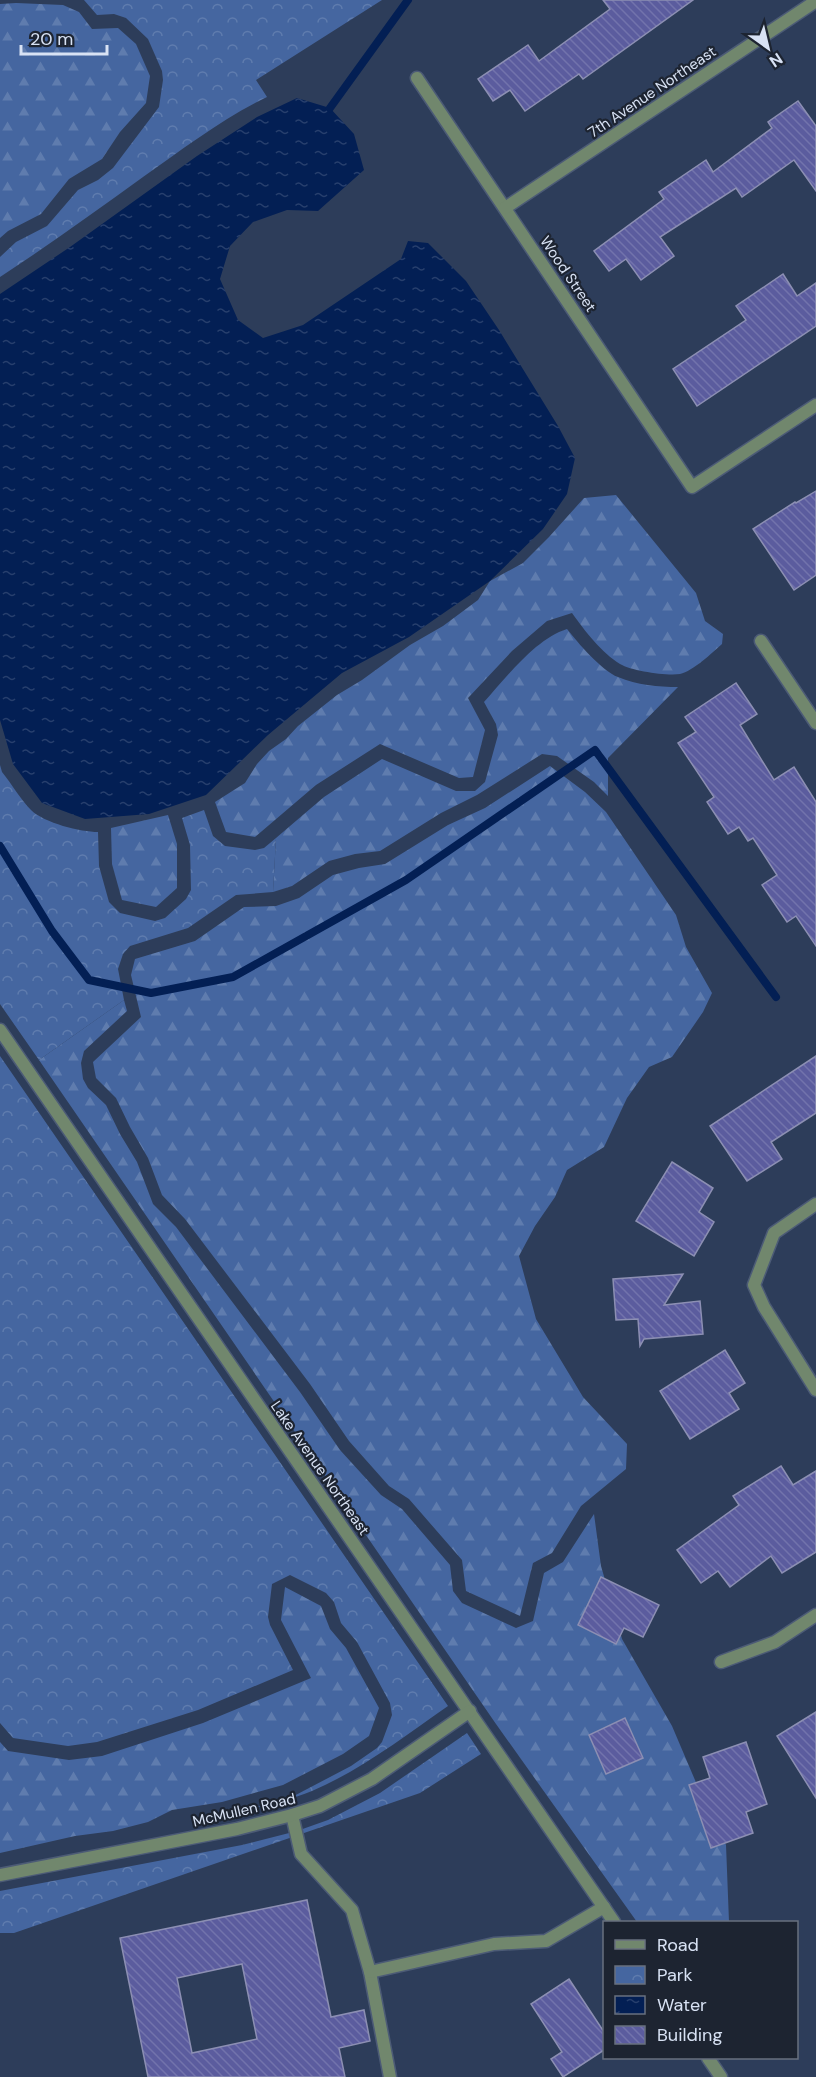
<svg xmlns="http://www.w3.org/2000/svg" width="816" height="2077" viewBox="0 0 816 2077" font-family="'DM Sans',sans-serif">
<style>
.forest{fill:url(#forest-firs)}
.park{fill:url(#park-crowns)}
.water{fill:url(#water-ripples)}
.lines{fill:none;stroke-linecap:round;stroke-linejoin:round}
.stream{stroke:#031f54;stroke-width:8}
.building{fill:url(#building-back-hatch);stroke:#8c8fb3;stroke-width:1.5;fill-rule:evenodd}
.service-casing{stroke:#4c5b76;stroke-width:15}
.minor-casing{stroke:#4c5b76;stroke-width:15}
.tertiary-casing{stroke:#4c5b76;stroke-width:15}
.service{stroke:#71876d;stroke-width:12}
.minor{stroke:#71876d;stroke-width:12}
.tertiary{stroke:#71876d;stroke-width:12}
.labels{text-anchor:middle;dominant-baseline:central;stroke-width:4.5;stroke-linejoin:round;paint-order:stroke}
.street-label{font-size:15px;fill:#d8e2f4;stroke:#1d2431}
</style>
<defs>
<pattern id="forest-firs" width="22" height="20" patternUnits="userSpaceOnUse" patternTransform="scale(1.5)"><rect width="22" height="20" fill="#4566a0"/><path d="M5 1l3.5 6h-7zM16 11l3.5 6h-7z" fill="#5f7cae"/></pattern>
<pattern id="park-crowns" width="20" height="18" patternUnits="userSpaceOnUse" patternTransform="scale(1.5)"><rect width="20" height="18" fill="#4566a0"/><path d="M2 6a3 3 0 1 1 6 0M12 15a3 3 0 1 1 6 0" fill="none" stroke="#5f7cae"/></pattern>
<pattern id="water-ripples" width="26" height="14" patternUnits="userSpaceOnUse" patternTransform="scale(1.5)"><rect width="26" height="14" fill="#031f54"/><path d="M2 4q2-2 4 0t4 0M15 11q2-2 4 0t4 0" fill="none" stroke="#273f6d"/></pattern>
<pattern id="building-back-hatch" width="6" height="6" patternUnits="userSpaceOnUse" patternTransform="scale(1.5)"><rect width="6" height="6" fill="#5b5c9e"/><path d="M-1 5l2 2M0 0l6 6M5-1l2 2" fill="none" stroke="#7273ac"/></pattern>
</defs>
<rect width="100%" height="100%" fill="#2d3d5a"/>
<g class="forest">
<polygon points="16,3 63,5 79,12 92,29 118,28 136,44 150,76 146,103 120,132 102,159 69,179 41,214 8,231 0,238 0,4"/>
<path d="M 616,495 L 696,593 L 705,621 L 723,634 L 722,644 C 712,653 693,671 680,674 C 666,676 632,671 620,664 C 602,653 584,630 572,613 L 547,621 L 512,651 L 468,698 L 485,730 L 473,777 L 459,778 L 380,744 L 316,785 L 255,837 L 226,832 L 215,802 L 245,783 L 257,764 L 269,751 L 286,739 L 298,726 L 337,695 L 362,680 L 410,645 L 443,626 L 478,600 L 490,581 L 523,563 L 549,537 L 584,498 Z"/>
<path d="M 567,629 C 578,643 602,671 618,677 C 637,685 658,687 678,687 L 608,758 L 608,796 L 594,782 L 557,756 L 542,754 L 477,795 L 441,813 L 380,851 L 355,854 L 329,861 L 292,886 L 273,892 L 276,838 L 324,797 L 382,759 L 456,791 L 475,791 L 485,782 L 498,735 L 496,724 L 484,702 C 506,678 535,639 567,629 Z"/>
<polygon points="550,766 585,792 606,812 676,915 686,947 712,993 703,1012 672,1057 649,1067 627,1098 604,1147 567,1170 555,1197 535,1226 519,1256 536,1319 583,1397 627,1444 626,1469 581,1506 552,1553 533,1563 520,1616 466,1591 462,1560 409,1499 389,1486 349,1441 310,1384 185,1219 162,1195 148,1158 130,1127 116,1098 96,1078 93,1062 141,1017 131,975 135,959 195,941 244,907 276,906 299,898 333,875 359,868 385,864 448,825 485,808"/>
<polygon points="168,815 177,844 177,888 156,907 122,900 112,864 111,828"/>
<polygon points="124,1000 127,1011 84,1051 81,1063 83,1079 88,1088 106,1105 120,1134 137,1162 153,1204 176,1227 300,1392 340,1450 381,1495 402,1509 450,1565 453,1591 462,1603 516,1628 533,1621 544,1573 563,1562 594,1514 601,1566 622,1639 672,1726 709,1813 726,1845 729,1922 637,1922 496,1724 39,1060"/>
<polygon points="285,1587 321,1606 330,1629 346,1648 379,1708 369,1736 343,1754 283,1785 222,1802 172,1810 148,1822 113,1831 75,1836 0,1853 0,1742 8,1751 69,1760 102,1756 203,1723 311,1678 281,1620"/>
</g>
<g class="park">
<path d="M 84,0 L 382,0 L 256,80 L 267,97 C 223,118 183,149 143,177 C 96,211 49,245 0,277 L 0,257 L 16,242 L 47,226 L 78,190 L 98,180 L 113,168 L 159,107 L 163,80 L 162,71 L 148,39 L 126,18 L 114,14 L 97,15 Z"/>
<path d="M 0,765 L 2,772 C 12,784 20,799 31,810 C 44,823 81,832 98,832 L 99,866 L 109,902 L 120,913 L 155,921 L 165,918 L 186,899 L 191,890 L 190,845 L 182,818 L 204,810 L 213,836 L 225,846 L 255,850 L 264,848 L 276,838 L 273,892 L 236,895 L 188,928 L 130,946 L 123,954 L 118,969 L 124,1000 L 39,1060 L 0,1004 Z"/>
<path d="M 0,1056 L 448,1706 C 405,1736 361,1770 312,1791 C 290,1800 268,1805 245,1810 L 290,1798 L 351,1766 L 377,1748 L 382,1742 L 392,1715 L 390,1703 L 357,1642 L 341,1623 L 334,1602 L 326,1593 L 290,1575 L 272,1584 L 268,1617 L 270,1625 L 293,1670 L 198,1710 L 97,1742 L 68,1746 L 13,1738 L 0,1723 Z"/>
<polygon points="467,1733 481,1754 420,1793 14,1933 0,1933 0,1891 242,1845 297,1831 328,1820 380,1793"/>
</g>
<polygon class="water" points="297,98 330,108 354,134 364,170 318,211 287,210 253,222 230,246 220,279 238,320 263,338 303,325 401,259 408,241 428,243 466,281 499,330 558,426 575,458 567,494 543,529 490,581 409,637 342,673 268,735 206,795 149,814 85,819 42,803 13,764 0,720 0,294 70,247 197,156 257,117"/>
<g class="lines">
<g class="stream">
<polyline points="330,108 408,0"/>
<polyline points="0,846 52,931 89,980 151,993 233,977 406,880 595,750 776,997"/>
</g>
</g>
<g class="building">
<polygon points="603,0 693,0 583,79 579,74 525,111 510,90 493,101 478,79 528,45 539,61 610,9"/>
<polygon points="798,101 816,126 816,191 794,160 742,197 736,188 660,237 674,256 641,280 626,259 609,271 594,251 664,199 659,192 706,160 713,172 772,128 768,122"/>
<polygon points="783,274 797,296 816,283 816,326 697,406 673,369 746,320 736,306"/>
<polygon points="816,491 816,575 794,590 753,529 795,502 796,503"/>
<polygon points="736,683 757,714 740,725 774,780 794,767 816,802 816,946 796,916 787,922 762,885 777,875 753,838 748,841 739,827 728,834 707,802 714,797 678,743 696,732 685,717"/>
<polygon points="816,1056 816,1113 771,1142 782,1159 747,1181 710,1126"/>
<polygon points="672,1162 713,1188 699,1212 714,1222 694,1256 636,1221"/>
<polygon points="683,1274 664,1305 700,1301 703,1334 644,1339 640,1346 638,1319 616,1320 613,1279"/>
<polygon points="725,1350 745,1383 729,1393 739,1409 690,1439 660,1391"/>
<polygon points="781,1466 793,1485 816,1471 816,1552 782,1573 771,1556 730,1587 718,1571 701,1583 677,1550 739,1505 733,1496"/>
<polygon points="601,1577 659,1605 643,1637 624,1628 616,1644 578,1625"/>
<polygon points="816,1712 816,1798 777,1736"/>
<polygon points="625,1718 643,1758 606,1774 589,1735"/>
<polygon points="746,1742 767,1804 746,1812 753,1833 711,1848 689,1785 710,1778 703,1757"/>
<path d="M 307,1900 L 331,2017 L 364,2010 L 370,2041 L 339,2048 L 345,2077 L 148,2077 L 120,1938 ZM 242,1964 L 257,2039 L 192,2053 L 177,1978 Z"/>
<polygon points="569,1979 604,2032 604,2050 563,2077 551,2059 562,2052 531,2004"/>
</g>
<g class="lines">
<defs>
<g id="service">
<polyline points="292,1815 301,1854 352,1910 370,1972 390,2077"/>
<polyline points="370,1972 494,1944 546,1941 604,1907"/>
</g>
<g id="minor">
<polyline points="417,78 692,487 816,405"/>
<polyline points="505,208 816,1"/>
<polyline points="761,641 816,723"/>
<polyline points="816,1204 774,1233 754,1285 764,1307 816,1390"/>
<polyline points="721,1662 775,1642 816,1615"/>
</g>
<g id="tertiary">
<polyline points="0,1030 614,1922"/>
<polyline points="0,1875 237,1829 292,1815 320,1806 372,1779 470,1711"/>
<polyline points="708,2058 721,2077"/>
</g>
</defs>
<use href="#service" class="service-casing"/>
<use href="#minor" class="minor-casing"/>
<use href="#tertiary" class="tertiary-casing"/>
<use href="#service" class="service"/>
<use href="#minor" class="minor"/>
<use href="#tertiary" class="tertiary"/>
</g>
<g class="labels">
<g class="street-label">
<text transform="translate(652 92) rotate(-34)">7th Avenue Northeast</text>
<text transform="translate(568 274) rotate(56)">Wood Street</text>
<text transform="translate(320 1468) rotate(55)">Lake Avenue Northeast</text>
<text transform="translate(244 1810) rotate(-13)">McMullen Road</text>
</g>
</g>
<rect x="603" y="1921" width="195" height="138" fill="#1d2431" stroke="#68707f" stroke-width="1.5"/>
<rect x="615" y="1940" width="30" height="9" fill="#71876d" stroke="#68707f" stroke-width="1.5"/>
<text x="657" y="1951" font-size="18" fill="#d8e2f4">Road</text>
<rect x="615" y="1966" width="30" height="18" fill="url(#park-crowns)" stroke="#68707f" stroke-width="1.5"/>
<text x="657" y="1981" font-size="18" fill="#d8e2f4">Park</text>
<rect x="615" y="1996" width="30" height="18" fill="url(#water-ripples)" stroke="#68707f" stroke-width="1.5"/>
<text x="657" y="2011" font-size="18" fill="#d8e2f4">Water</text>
<rect x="615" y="2026" width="30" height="18" fill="url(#building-back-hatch)" stroke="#68707f" stroke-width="1.5"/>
<text x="657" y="2041" font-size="18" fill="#d8e2f4">Building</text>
<g transform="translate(768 48) rotate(146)" stroke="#1d2431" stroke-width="4.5" paint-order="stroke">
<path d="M0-4.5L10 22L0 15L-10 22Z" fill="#d8e2f4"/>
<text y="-9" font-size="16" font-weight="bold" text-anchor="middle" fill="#d8e2f4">N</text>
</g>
<path d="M21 45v9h86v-9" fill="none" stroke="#d8e2f4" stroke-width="3"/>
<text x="30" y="45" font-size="18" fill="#d8e2f4" stroke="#1d2431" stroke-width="4.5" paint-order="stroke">20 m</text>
</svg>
